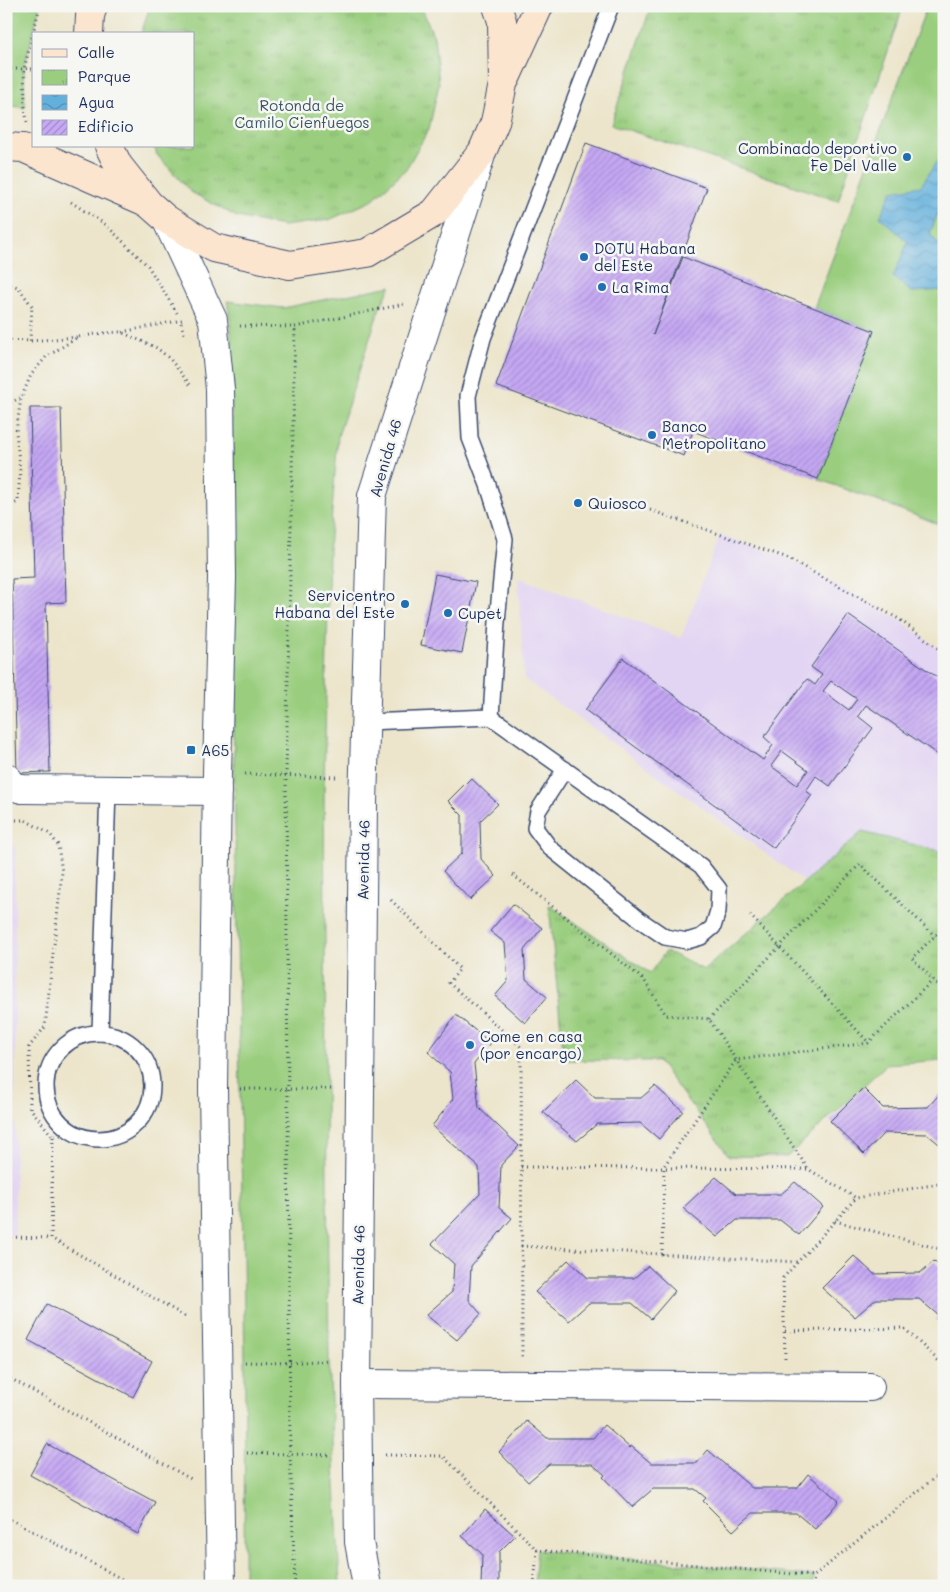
<svg xmlns="http://www.w3.org/2000/svg" width="950" height="1592" viewBox="0 0 950 1592" font-family="Mali,sans-serif">
<style>
.built{fill:#e2d4f3}
.grass{fill:#9ace7e;stroke:#5a7e6e}
.park{fill:url(#park-tufts);stroke:#5a7e6e}
.water{fill:url(#water-waves);stroke:#3f709d}
.building{fill:url(#building-hatch);fill-rule:evenodd}
.lines{fill:none;stroke-linecap:round;stroke-linejoin:round}
.service-casing{stroke:#3a4a6e;stroke-width:18}
.minor-casing{stroke:#3a4a6e;stroke-width:30}
.tertiary-casing{stroke:#3a4a6e;stroke-width:30}
.secondary-casing{stroke:#3a4a6e;stroke-width:30}
.path{stroke:#3a4a6e;stroke-width:3;stroke-dasharray:1 4;stroke-linecap:butt}
.service{stroke:#fff;stroke-width:15}
.minor{stroke:#fff;stroke-width:28}
.tertiary{stroke:#fff;stroke-width:28}
.secondary{stroke:#fce5cf;stroke-width:28}
.poi-dot{fill:#1f6fb2;stroke:#f6f6f2;stroke-width:2}
.labels{text-anchor:middle;dominant-baseline:central;stroke-width:5;stroke-linejoin:round;paint-order:stroke}
.park-label{font-size:15px;fill:#3b5766;stroke:#f6f6f2}
.poi-label{font-size:15px;fill:#1b2f5e;stroke:#f6f6f2;text-anchor:start}
.street-label{font-size:15px;fill:#1b2f5e;stroke:#f6f6f2}
</style>
<defs>
<pattern id="park-tufts" width="24" height="20" patternUnits="userSpaceOnUse" patternTransform="scale(1.25)"><rect width="24" height="20" fill="#9ace7e"/><path d="M3 7l-1-3M5 7V3M7 7l1-3M15 17l-1-3M17 17v-4M19 17l1-3" fill="none" stroke="#84b16f"/></pattern>
<pattern id="water-waves" width="16" height="10" patternUnits="userSpaceOnUse" patternTransform="scale(1.25)"><rect width="16" height="10" fill="#63b0dc"/><path d="M0 5q4-4 8 0t8 0" fill="none" stroke="#5190b6"/></pattern>
<pattern id="building-hatch" width="6" height="6" patternUnits="userSpaceOnUse" patternTransform="scale(1.25)"><rect width="6" height="6" fill="#c6a8f4"/><path d="M-1 1l2-2M0 6l6-6M5 7l2-2" fill="none" stroke="#a089c9"/></pattern>
</defs>
<rect width="100%" height="100%" fill="#f6f6f2"/>
<filter id="ink" filterUnits="userSpaceOnUse"><feTurbulence type="fractalNoise" baseFrequency=".02" numOctaves="2"/><feDisplacementMap in="SourceGraphic" scale="10" xChannelSelector="R" yChannelSelector="G"/><feConvolveMatrix kernelMatrix="1 2 1 2 8 2 1 2 1" color-interpolation-filters="sRGB"/></filter>
<filter id="wash" filterUnits="userSpaceOnUse"><feTurbulence type="fractalNoise" baseFrequency=".0096" numOctaves="4" result="noise"/><feDisplacementMap in="SourceGraphic" scale="20" xChannelSelector="R" yChannelSelector="G"/><feGaussianBlur stdDeviation="1.12" result="paint"/><feColorMatrix in="noise" values="0 0 0 0 0 0 0 0 0 0 0 0 0 0 0 0 0 1.4 0 .05"/><feComposite in="paint" operator="in"/></filter>
<g filter="url(#wash)">
<rect width="100%" height="100%" fill="#ece5cb"/>
<g class="built">
<polygon points="720,535 785,557 899,619 944,653 944,852 862,832 805,882 524,679 518,577 681,638"/>
<rect x="6" y="846" width="9" height="389"/>
</g>
<g class="grass">
<polygon points="6,6 40,6 24,69 25,108 6,105"/>
<polygon points="927,6 944,6 944,526 818,479 874,331 814,308"/>
<polygon points="391,286 379,310 338,436 329,549 324,788 326,1089 329,1360 340,1586 244,1586 245,1362 234,774 231,325 227,301 283,308"/>
</g>
<g class="park">
<polygon points="150,6 421,6 434,37 439,84 429,129 406,169 371,201 329,220 283,226 237,217 191,192 157,155 154,146 194,146 194,34 141,34"/>
<polygon points="651,6 903,6 838,201 611,124"/>
<polygon points="862,832 944,852 944,1060 887,1064 787,1157 729,1156 658,1061 564,1060 549,905 650,973 666,951 704,970"/>
<polygon points="537,1550 814,1576 813,1586 534,1586"/>
</g>
<polygon class="water" points="944,159 944,207 940,207 930,234 944,251 944,290 912,292 893,277 908,242 880,217 892,191 921,186 937,161"/>
<g id="blocks">
<g class="building">
<polygon points="586,143 707,188 653,335 683,257 874,331 818,479 693,431 684,456 496,386"/>
<polygon points="30,408 61,408 66,602 46,603 50,772 17,773 12,579 34,578"/>
<polygon points="435,574 476,582 462,653 421,645"/>
<path d="M 848,615 L 944,682 L 944,759 L 866,705 L 858,716 L 873,728 L 830,786 L 816,776 L 806,791 L 812,795 L 774,848 L 585,710 L 623,658 L 763,760 L 773,745 L 764,737 L 807,679 L 815,685 L 822,675 L 811,667 ZM 831,681 L 857,699 L 849,710 L 823,691 ZM 782,751 L 808,770 L 797,785 L 771,766 Z"/>
<polygon points="471,778 498,804 480,821 481,859 496,876 470,900 443,871 462,853 462,815 448,801"/>
<polygon points="513,904 542,928 524,950 526,979 547,997 525,1023 495,996 508,981 505,943 490,931"/>
<polygon points="456,1015 491,1043 474,1064 479,1108 519,1146 501,1165 499,1208 512,1218 471,1266 469,1300 481,1314 457,1340 426,1315 452,1292 454,1264 432,1244 480,1194 479,1167 432,1126 453,1099 450,1072 428,1052"/>
<polygon points="576,1080 595,1098 641,1098 655,1086 683,1111 659,1139 640,1123 597,1124 577,1141 543,1112"/>
<polygon points="863,1088 883,1108 928,1107 944,1089 944,1148 927,1134 884,1133 864,1154 830,1121"/>
<polygon points="716,1177 736,1194 781,1194 795,1182 823,1207 799,1235 780,1220 737,1220 717,1237 683,1208"/>
<polygon points="854,1256 874,1274 920,1273 934,1261 944,1270 944,1308 938,1315 919,1299 876,1299 855,1317 822,1288"/>
<polygon points="568,1260 588,1278 634,1278 648,1266 675,1291 651,1319 632,1303 589,1303 569,1321 535,1292"/>
<polygon points="47,1304 152,1361 133,1397 28,1340"/>
<polygon points="944,1310 944,1327 936,1319"/>
<polygon points="527,1421 547,1438 593,1438 604,1425 630,1448 631,1446 651,1463 697,1463 708,1450 752,1488 797,1488 808,1474 839,1501 815,1529 796,1513 753,1513 733,1531 703,1501 706,1498 695,1489 653,1489 632,1507 603,1477 605,1475 592,1464 549,1464 528,1482 499,1452"/>
<polygon points="47,1444 155,1502 138,1534 30,1475"/>
<polygon points="485,1509 515,1536 499,1552 499,1586 481,1586 482,1554 462,1536"/>
<polygon points="49,1580 59,1586 46,1586"/>
</g>
</g>
</g>
<g filter="url(#ink)">
<use href="#blocks" fill-opacity="0" stroke="#3a4a6e" stroke-width="1"/>
<g class="lines">
<defs>
<g id="service">
<polyline points="491,717 497,622 505,539 488,485 470,438 468,396 483,338 611,6"/>
<polyline points="366,722 491,717 701,866 719,889 718,911 713,927 701,937 687,941 665,937 640,920 550,848 535,828 538,811 565,769"/>
<polyline points="100,1033 108,790"/>
<circle cx="99" cy="1086" r="53"/>
</g>
<g id="minor">
<polyline points="6,777 15,787 22,789 217,791"/>
<polyline points="357,1384 870,1387"/>
</g>
<g id="tertiary">
<polyline points="166,219 213,320 220,389 222,578 217,773 213,1089 221,1586"/>
<polyline points="367,1586 359,1542 357,1384 363,803 372,496 481,155"/>
</g>
<g id="secondary">
<polyline points="89,34 90,16 93,6"/>
<polyline points="506,78 539,6"/>
<polyline points="109,146 118,165 149,204 166,219 214,248 290,265 367,253 434,213 482,152 495,122 503,84 502,21 497,6"/>
<polyline points="6,147 23,148 146,202"/>
</g>
</defs>
<use href="#service" class="service-casing"/>
<use href="#minor" class="minor-casing"/>
<use href="#tertiary" class="tertiary-casing"/>
<use href="#secondary" class="secondary-casing"/>
<g class="path">
<polyline points="6,69 34,69"/>
<polyline points="27,122 25,108 24,69 40,6"/>
<polyline points="71,202 106,225 148,266 177,313"/>
<polyline points="6,283 18,287 32,306 30,341"/>
<polyline points="181,323 185,337"/>
<polyline points="240,326 295,327 404,304"/>
<polyline points="122,332 182,320"/>
<polyline points="6,340 30,341 77,337"/>
<polyline points="6,405 20,398"/>
<polyline points="6,507 18,502 20,471 16,432 21,398 31,375 46,357 78,337 102,333 121,332 157,348 170,359 191,386"/>
<polyline points="650,510 785,557 899,619 944,653"/>
<polyline points="245,774 336,777"/>
<polyline points="6,820 25,820 50,834 58,845 62,872 45,1027 29,1047 30,1108 53,1137 72,1132"/>
<polyline points="513,875 644,980 666,1015 709,1019 808,1169"/>
<polyline points="391,900 460,969 449,983 521,1047 522,1357"/>
<polyline points="750,915 868,1042"/>
<polyline points="944,927 912,958 944,991"/>
<polyline points="709,1019 860,864 935,936"/>
<polyline points="240,1089 332,1089"/>
<polyline points="53,1137 51,1238 188,1318"/>
<polyline points="521,1167 808,1169 856,1198"/>
<polyline points="835,1221 944,1250"/>
<polyline points="6,1237 51,1238"/>
<polyline points="521,1246 797,1262"/>
<polyline points="662,1255 664,1166 736,1060 868,1043 933,980"/>
<polyline points="785,1331 904,1328 944,1366"/>
<polyline points="785,1358 783,1278 856,1198 944,1183"/>
<polyline points="245,1362 289,1363 329,1360"/>
<polyline points="6,1376 191,1479"/>
<polyline points="247,1453 331,1455"/>
<polyline points="385,1455 443,1456 537,1550 814,1576 944,1470"/>
<polyline points="6,1517 135,1586"/>
<polyline points="295,1586 290,1454 286,775 295,327"/>
<polyline points="534,1586 537,1550"/>
<polyline points="813,1586 814,1576"/>
</g>
<use href="#service" class="service"/>
<use href="#minor" class="minor"/>
<use href="#tertiary" class="tertiary"/>
<use href="#secondary" class="secondary"/>
</g>
</g>
<g class="poi-dot">
<circle cx="907" cy="157" r="5"/>
<circle cx="584" cy="257" r="5"/>
<circle cx="602" cy="287" r="5"/>
<circle cx="652" cy="435" r="5"/>
<circle cx="578" cy="503" r="5"/>
<circle cx="405" cy="604" r="5"/>
<circle cx="448" cy="613" r="5"/>
<rect x="186" y="745" width="10" height="10" rx="2.5"/>
<circle cx="470" cy="1045" r="5"/>
</g>
<g class="labels">
<g class="park-label">
<text x="302" y="105">Rotonda de<tspan x="302" dy="17">Camilo Cienfuegos</tspan></text>
</g>
<g class="poi-label">
<text x="897" y="148" text-anchor="end">Combinado deportivo<tspan x="897" dy="17">Fe Del Valle</tspan></text>
<text x="594" y="248">DOTU Habana<tspan x="594" dy="17">del Este</tspan></text>
<text x="612" y="287">La Rima</text>
<text x="662" y="426">Banco<tspan x="662" dy="17">Metropolitano</tspan></text>
<text x="588" y="503">Quiosco</text>
<text x="395" y="595" text-anchor="end">Servicentro<tspan x="395" dy="17">Habana del Este</tspan></text>
<text x="458" y="613">Cupet</text>
<text x="201" y="750">A65</text>
<text x="480" y="1036">Come en casa<tspan x="480" dy="17">(por encargo)</tspan></text>
</g>
<g class="street-label">
<text transform="translate(385 458) rotate(-74)">Avenida 46</text>
<text transform="translate(363 860) rotate(-89)">Avenida 46</text>
<text transform="translate(358 1265) rotate(-89)">Avenida 46</text>
</g>
</g>
<rect width="950" height="1592" fill="none" stroke="#f6f6f2" stroke-width="25"/>
<rect x="32" y="32" width="162" height="115" fill="#f6f6f2" stroke="#9ea6b7"/>
<rect x="42" y="49" width="25" height="8" fill="#fce5cf" stroke="#9ea6b7"/>
<text x="78" y="58" font-size="15" fill="#1b2f5e">Calle</text>
<rect x="42" y="70" width="25" height="15" fill="url(#park-tufts)" stroke="#9ea6b7"/>
<text x="78" y="82" font-size="15" fill="#1b2f5e">Parque</text>
<rect x="42" y="95" width="25" height="15" fill="url(#water-waves)" stroke="#9ea6b7"/>
<text x="78" y="108" font-size="15" fill="#1b2f5e">Agua</text>
<rect x="42" y="120" width="25" height="15" fill="url(#building-hatch)" stroke="#9ea6b7"/>
<text x="78" y="132" font-size="15" fill="#1b2f5e">Edificio</text>
</svg>
